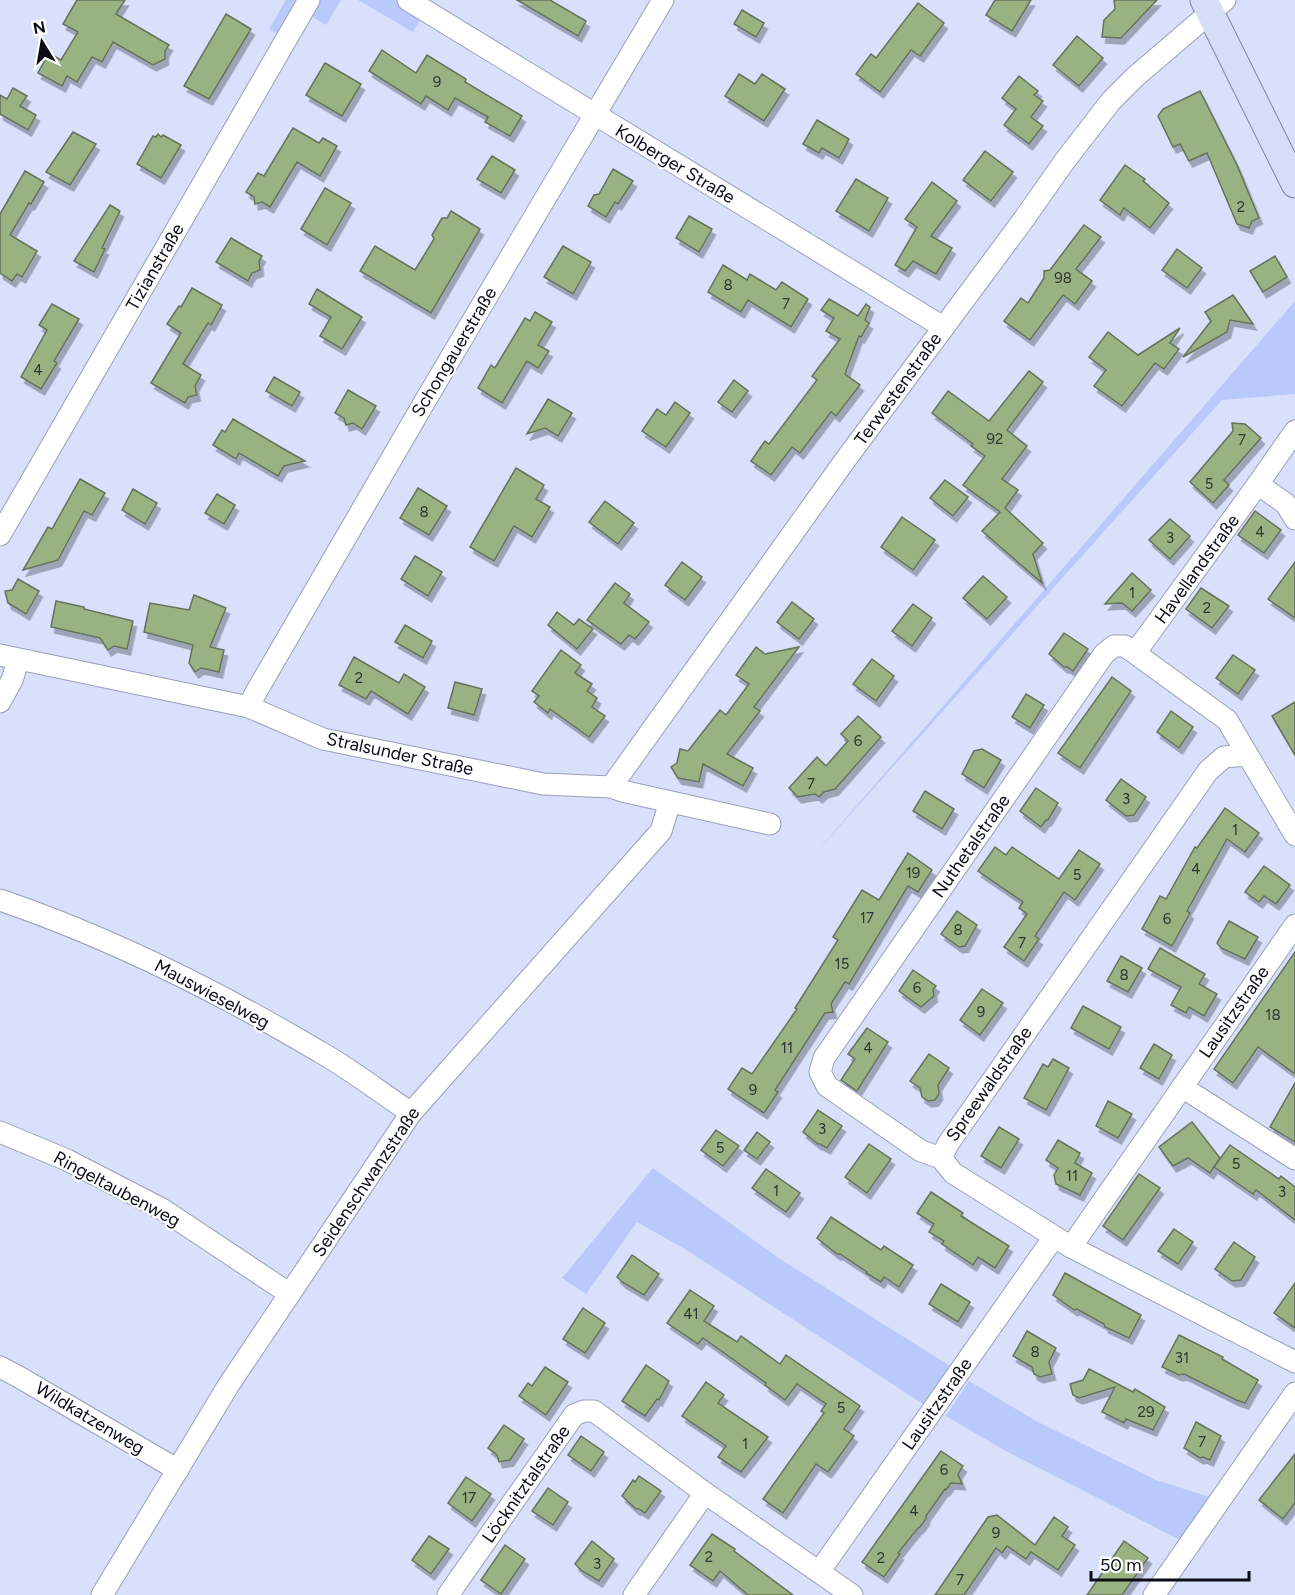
<svg xmlns="http://www.w3.org/2000/svg" width="1295" height="1595" viewBox="0 0 1295 1595" font-family="Figtree,sans-serif">
<style>
.green{fill:#bac9fb}
.building{fill:#98b381;stroke:#65725b;stroke-width:1.5;filter:url(#shadow)}
.lines{fill:none;stroke-linecap:round;stroke-linejoin:round}
.minor-casing{stroke:#989fb8;stroke-width:23}
.major-casing{stroke:#7d86a4;stroke-width:29}
.minor{stroke:#fff;stroke-width:21}
.major{stroke:#d6ddf6;stroke-width:27}
.labels{text-anchor:middle;dominant-baseline:central;stroke-width:4.5;stroke-linejoin:round;paint-order:stroke}
.number-label{font-size:15px;fill:#2e3631}
.street-label{font-size:18px;fill:#0b0d16;stroke:#fff}
</style>
<defs>
<filter id="shadow"><feDropShadow dx="3.5" dy="6" stdDeviation="0" flood-color="#0004"/></filter>
</defs>
<rect width="100%" height="100%" fill="#d8e0fb"/>
<g class="green">
<polygon points="286,0 304,0 283,37 269,29"/>
<polygon points="320,0 341,0 326,25 311,16"/>
<polygon points="358,0 400,0 423,14 413,32"/>
<polygon points="1295,301 1295,394 1222,400 812,857"/>
<polygon points="653,1168 780,1259 950,1366 923,1404 688,1251 637,1222 586,1294 562,1278"/>
<polygon points="969,1381 1036,1421 1156,1480 1210,1497 1180,1540 1004,1450 946,1416"/>
</g>
<g class="building">
<polygon points="77,0 125,0 116,14 169,45 165,51 165,59 153,65 113,42 102,62 92,57 77,82 67,76 62,86 38,73 49,53 61,60 78,32 63,24"/>
<polygon points="517,0 550,0 586,21 578,36"/>
<polygon points="995,0 1031,0 1012,31 986,15"/>
<polygon points="1114,0 1157,0 1121,38 1102,37 1104,20 1115,9"/>
<polygon points="918,3 944,23 920,56 911,50 880,92 856,74 871,54 876,58"/>
<polygon points="742,10 764,23 756,37 734,24"/>
<polygon points="226,14 251,29 209,99 184,86"/>
<polygon points="1077,36 1103,58 1079,86 1053,65"/>
<polygon points="382,50 416,73 427,55 466,79 465,82 522,116 510,136 485,122 488,117 455,98 448,110 426,96 421,104 369,71"/>
<polygon points="325,63 361,84 342,116 306,95"/>
<polygon points="739,74 755,84 762,74 785,89 764,121 725,96"/>
<polygon points="1019,76 1038,91 1034,95 1043,101 1031,117 1043,126 1029,144 1004,125 1016,109 1002,98"/>
<polygon points="13,88 27,96 20,106 36,115 28,130 0,114 0,95 7,99"/>
<polygon points="1200,91 1237,165 1259,218 1252,221 1249,228 1237,224 1207,153 1189,161 1180,144 1173,147 1158,116 1163,109"/>
<polygon points="817,120 849,139 839,158 822,148 819,153 803,144"/>
<polygon points="293,128 319,143 323,138 337,146 320,176 297,162 270,207 262,202 255,204 254,197 246,192 258,173 264,176"/>
<polygon points="73,132 96,144 70,185 46,172"/>
<polygon points="158,134 161,137 163,135 181,145 161,178 137,164 153,136 156,137"/>
<polygon points="985,151 1013,172 991,201 963,180"/>
<polygon points="492,156 515,170 501,193 477,179"/>
<polygon points="1125,165 1145,179 1143,181 1169,203 1150,228 1124,208 1120,215 1100,200"/>
<polygon points="613,169 633,181 618,204 615,202 606,217 588,206 594,195 599,194"/>
<polygon points="25,171 44,182 31,204 29,203 10,235 37,251 22,277 17,274 12,281 0,273 0,214"/>
<polygon points="856,179 888,198 869,231 836,211"/>
<polygon points="932,182 957,201 931,236 952,248 936,274 913,261 905,271 895,265 917,227 905,219"/>
<polygon points="325,188 351,203 327,245 301,229"/>
<polygon points="110,205 120,211 102,248 105,249 94,272 74,261"/>
<polygon points="451,211 480,229 431,313 360,271 375,246 415,270 434,239 432,235 442,218 447,218"/>
<polygon points="689,216 712,229 699,252 676,238"/>
<polygon points="1084,225 1101,237 1076,269 1092,281 1075,304 1063,295 1030,340 1004,321 1021,298 1028,303 1044,278 1044,271 1050,270"/>
<polygon points="231,238 262,256 259,261 260,270 252,273 248,281 216,262"/>
<polygon points="563,246 591,262 573,294 544,277"/>
<polygon points="1177,249 1202,268 1187,288 1162,270"/>
<polygon points="1275,256 1287,277 1263,292 1250,271"/>
<polygon points="723,265 747,280 750,274 776,290 782,282 808,299 791,327 748,300 741,312 708,292"/>
<polygon points="192,288 222,305 211,325 208,323 183,364 201,375 195,386 197,395 188,397 185,403 151,383 181,333 167,324 179,306 181,307"/>
<polygon points="317,289 362,317 342,349 320,336 331,317 309,304"/>
<polygon points="1233,295 1253,324 1230,320 1227,332 1183,357 1211,321 1205,312"/>
<polygon points="829,299 858,316 866,304 870,307 865,320 869,323 861,337 859,336 845,374 860,385 836,416 831,412 800,453 792,447 771,475 751,461 765,441 769,444 817,380 812,376 840,339 826,331 834,318 821,310"/>
<polygon points="52,304 79,319 54,361 57,363 41,389 21,377 47,330 39,325"/>
<polygon points="535,312 552,322 538,345 549,351 538,368 527,361 502,403 478,388 491,365 495,368 525,318 530,321"/>
<polygon points="1180,328 1170,343 1179,349 1164,369 1155,363 1122,406 1094,386 1106,370 1089,357 1108,332 1138,355"/>
<polygon points="1029,371 1043,382 1007,430 1027,446 1002,479 1018,490 1005,508 1043,543 1033,554 1042,583 982,531 1000,512 963,485 985,456 971,446 973,444 932,413 948,391 989,421"/>
<polygon points="274,377 300,392 292,406 266,391"/>
<polygon points="734,380 748,391 732,412 718,402"/>
<polygon points="348,390 376,406 362,429 353,423 346,425 344,418 335,413"/>
<polygon points="548,399 572,413 558,436 545,428 527,434"/>
<polygon points="675,402 690,413 666,447 642,431 657,409 666,415"/>
<polygon points="233,419 282,448 305,461 284,466 278,476 239,453 236,459 213,445 222,430 225,432"/>
<polygon points="1232,423 1245,424 1261,438 1224,480 1229,485 1213,503 1190,482 1233,431"/>
<polygon points="516,468 544,485 536,499 550,507 532,537 514,526 494,561 470,547"/>
<polygon points="80,479 105,493 92,515 84,511 58,560 23,570 48,527 52,529"/>
<polygon points="945,480 968,497 953,516 930,498"/>
<polygon points="418,488 447,506 429,535 400,518"/>
<polygon points="133,489 157,503 145,524 122,510"/>
<polygon points="217,494 235,505 224,524 205,513"/>
<polygon points="605,501 634,523 618,544 589,522"/>
<polygon points="1255,511 1281,530 1264,553 1238,535"/>
<polygon points="902,517 935,540 913,570 881,547"/>
<polygon points="1170,519 1190,536 1170,559 1149,540"/>
<polygon points="415,556 442,572 428,596 401,579"/>
<polygon points="682,562 702,577 685,600 665,585"/>
<polygon points="1295,562 1295,618 1268,599"/>
<polygon points="1132,573 1151,590 1132,611 1122,603 1105,604"/>
<polygon points="983,576 1007,597 987,619 963,598"/>
<polygon points="18,579 39,591 26,614 8,603 5,591 12,590"/>
<polygon points="615,583 630,594 624,603 649,622 635,639 629,635 621,644 587,620"/>
<polygon points="1201,588 1229,606 1212,628 1186,609"/>
<polygon points="194,595 226,608 210,647 224,650 219,672 201,668 195,672 189,663 193,645 144,632 150,603 189,610"/>
<polygon points="56,601 84,607 84,609 133,621 127,649 114,646 108,650 100,638 51,627"/>
<polygon points="792,602 814,619 799,639 777,622"/>
<polygon points="913,604 932,618 912,646 892,631"/>
<polygon points="557,612 574,625 579,619 593,629 577,649 548,625"/>
<polygon points="405,625 432,641 423,658 395,642"/>
<polygon points="1064,633 1088,649 1073,671 1067,667 1064,667 1049,654"/>
<polygon points="756,647 765,654 799,647 754,707 760,711 727,754 753,768 743,786 703,764 699,782 678,778 671,767 677,763 680,749 688,751 720,710 726,715 749,684 736,675"/>
<polygon points="561,650 581,665 575,673 592,684 587,691 597,698 592,707 605,716 589,737 550,709 548,713 534,702 539,696 532,691"/>
<polygon points="1233,655 1255,670 1238,694 1216,678"/>
<polygon points="354,657 399,683 404,674 425,687 408,714 371,691 366,699 339,685"/>
<polygon points="872,659 894,676 876,701 853,684"/>
<polygon points="1112,677 1131,691 1080,768 1058,753"/>
<polygon points="455,682 482,689 474,715 448,708"/>
<polygon points="1026,694 1044,705 1030,728 1012,717"/>
<polygon points="1295,702 1295,755 1272,716"/>
<polygon points="1171,711 1193,727 1179,748 1157,732"/>
<polygon points="858,716 881,737 835,789 824,792 819,797 815,794 798,797 789,788 817,757 826,766 848,741 841,734"/>
<polygon points="982,749 1001,760 984,788 962,774 974,751"/>
<polygon points="1121,779 1146,797 1134,815 1126,816 1106,800"/>
<polygon points="1036,788 1058,803 1048,820 1046,820 1041,827 1020,811"/>
<polygon points="925,791 954,809 942,829 913,811"/>
<polygon points="1225,808 1259,833 1245,852 1227,839 1187,911 1190,913 1172,946 1142,929 1160,896 1166,899 1195,847 1197,848"/>
<polygon points="995,847 1006,855 1012,847 1059,879 1079,850 1100,864 1075,900 1064,892 1035,936 1039,939 1024,961 1004,947 1027,914 1019,908 1023,902 978,871"/>
<polygon points="908,853 932,870 918,892 908,886 849,984 845,982 831,1004 833,1012 825,1013 775,1090 778,1092 764,1113 728,1089 742,1068 752,1074 797,1009 795,1008 838,940 833,937 862,890 879,900"/>
<polygon points="1264,866 1290,885 1276,904 1264,896 1259,902 1245,892"/>
<polygon points="957,911 977,925 965,946 959,947 941,934"/>
<polygon points="1229,921 1258,937 1245,959 1221,948 1217,943"/>
<polygon points="1160,948 1205,974 1199,984 1217,994 1204,1016 1189,1007 1186,1013 1171,1005 1181,987 1148,969"/>
<polygon points="1295,952 1295,1074 1258,1047 1233,1083 1214,1069"/>
<polygon points="1121,956 1142,968 1128,992 1107,981"/>
<polygon points="913,970 936,986 933,990 934,996 921,1007 899,991"/>
<polygon points="982,989 1003,1003 980,1035 960,1020"/>
<polygon points="1083,1006 1121,1027 1109,1049 1071,1028"/>
<polygon points="867,1028 888,1042 857,1091 841,1080 855,1059 848,1054"/>
<polygon points="1154,1044 1172,1055 1159,1079 1140,1068"/>
<polygon points="929,1054 949,1068 938,1085 939,1094 935,1100 928,1101 922,1097 920,1088 910,1081"/>
<polygon points="1053,1059 1069,1068 1046,1110 1024,1098 1043,1064 1048,1067"/>
<polygon points="1295,1083 1295,1142 1270,1127"/>
<polygon points="1108,1101 1132,1114 1118,1138 1096,1126"/>
<polygon points="818,1110 842,1126 827,1148 820,1144 818,1144 803,1132"/>
<polygon points="1192,1122 1220,1158 1210,1173 1188,1158 1173,1166 1159,1147"/>
<polygon points="999,1127 1019,1139 1001,1168 981,1156"/>
<polygon points="716,1130 739,1146 723,1166 701,1150"/>
<polygon points="757,1132 770,1142 757,1159 744,1150"/>
<polygon points="1058,1140 1080,1153 1075,1163 1092,1173 1080,1195 1056,1184 1054,1175 1058,1168 1046,1160"/>
<polygon points="869,1144 891,1159 867,1193 845,1177"/>
<polygon points="1230,1145 1279,1179 1281,1176 1295,1187 1295,1220 1256,1190 1253,1194 1214,1167"/>
<polygon points="766,1169 800,1193 786,1212 752,1188"/>
<polygon points="1139,1174 1160,1188 1123,1240 1103,1226"/>
<polygon points="931,1192 963,1213 961,1216 1009,1246 995,1268 978,1257 973,1265 942,1244 944,1241 929,1232 934,1224 917,1213"/>
<polygon points="831,1217 881,1250 884,1246 913,1265 899,1287 884,1277 881,1282 866,1273 867,1272 840,1254 837,1254 817,1238"/>
<polygon points="1174,1229 1193,1242 1178,1264 1158,1251"/>
<polygon points="1234,1242 1255,1257 1241,1280 1232,1281 1215,1269"/>
<polygon points="632,1255 659,1274 644,1295 622,1282 617,1277"/>
<polygon points="1065,1273 1141,1315 1129,1338 1105,1327 1104,1324 1077,1309 1074,1310 1053,1295"/>
<polygon points="1295,1283 1295,1328 1274,1313"/>
<polygon points="941,1284 970,1302 958,1322 929,1304"/>
<polygon points="690,1290 714,1306 704,1321 737,1342 741,1336 780,1364 786,1355 860,1406 844,1429 854,1436 828,1472 816,1464 783,1513 763,1499 824,1413 821,1411 826,1404 797,1384 785,1400 765,1385 766,1383 703,1338 698,1344 667,1323"/>
<polygon points="583,1308 605,1323 585,1353 563,1339"/>
<polygon points="1027,1331 1056,1348 1049,1362 1052,1374 1040,1377 1034,1374 1032,1367 1013,1356"/>
<polygon points="1179,1335 1223,1357 1222,1359 1258,1380 1245,1403 1236,1400 1184,1374 1179,1375 1162,1367"/>
<polygon points="646,1365 669,1381 659,1400 657,1399 645,1416 622,1401"/>
<polygon points="545,1367 568,1382 546,1415 519,1396 528,1383 532,1386"/>
<polygon points="1089,1369 1133,1392 1135,1389 1165,1407 1153,1430 1126,1419 1124,1423 1102,1412 1115,1387 1079,1398 1073,1395 1070,1384 1083,1380"/>
<polygon points="706,1382 724,1395 718,1403 768,1437 741,1472 718,1457 726,1446 682,1416"/>
<polygon points="1196,1422 1221,1436 1210,1460 1203,1457 1200,1458 1184,1448"/>
<polygon points="504,1425 524,1439 510,1460 499,1462 497,1455 488,1448"/>
<polygon points="581,1436 604,1452 591,1471 568,1455"/>
<polygon points="941,1451 963,1466 958,1474 962,1484 951,1483 946,1490 945,1489 926,1516 926,1519 920,1527 918,1528 898,1553 900,1554 884,1577 862,1562"/>
<polygon points="1295,1454 1295,1503 1283,1519 1259,1500"/>
<polygon points="639,1476 661,1491 645,1513 639,1509 636,1509 622,1496 633,1480 635,1482"/>
<polygon points="466,1477 491,1494 472,1521 448,1503"/>
<polygon points="548,1488 568,1502 553,1525 532,1511"/>
<polygon points="997,1515 1035,1545 1054,1517 1068,1527 1062,1536 1075,1545 1058,1570 1031,1552 1026,1559 1007,1546 1002,1553 996,1548 964,1595 935,1595 988,1517"/>
<polygon points="712,1534 735,1549 734,1551 793,1595 748,1595 720,1571 713,1581 690,1565"/>
<polygon points="429,1536 449,1549 431,1574 412,1560"/>
<polygon points="592,1541 614,1559 599,1581 582,1571 575,1564"/>
<polygon points="1124,1541 1148,1558 1122,1595 1087,1595"/>
<polygon points="505,1545 525,1559 501,1594 481,1580"/>
</g>
<g class="lines">
<defs>
<g id="minor">
<polyline points="408,0 943,327"/>
<polyline points="1258,484 1295,431"/>
<polyline points="0,535 309,0"/>
<polyline points="1135,653 1258,484 1286,504 1295,519"/>
<polyline points="0,655 249,707 323,739 543,784 611,787 622,791 770,824"/>
<polyline points="0,702 12,680 18,661"/>
<polyline points="249,707 255,694 428,396 663,0"/>
<polyline points="1247,755 1224,757 1208,771 948,1144 941,1158 953,1173 1071,1247 1295,1362"/>
<polyline points="611,787 846,459 1024,219 1064,162 1111,101 1135,77 1225,0"/>
<path d="M 0,900 C 111,938 219,992 320,1052 C 352,1070 381,1093 411,1113"/>
<polyline points="1182,1087 1295,1159"/>
<polyline points="0,1132 67,1160 162,1209 290,1294"/>
<polyline points="941,1158 921,1151 827,1086 820,1072 824,1058 1104,654 1114,646 1125,646 1227,720 1295,835"/>
<polyline points="1071,1247 1295,925"/>
<polyline points="0,1367 19,1377 178,1470"/>
<polyline points="819,1572 1054,1237"/>
<polyline points="102,1595 228,1386 411,1113 661,831 670,802"/>
<polyline points="448,1595 574,1415 584,1411 594,1411 705,1493 852,1595"/>
<polyline points="634,1595 705,1493"/>
<polyline points="1154,1595 1295,1393"/>
</g>
<polyline id="major" points="1204,0 1295,184"/>
</defs>
<use href="#minor" class="minor-casing"/>
<use href="#major" class="major-casing"/>
<use href="#minor" class="minor"/>
<use href="#major" class="major"/>
</g>
<g class="labels">
<g class="number-label">
<text x="437" y="82">9</text>
<text x="1241" y="207">2</text>
<text x="1063" y="278">98</text>
<text x="728" y="285">8</text>
<text x="786" y="304">7</text>
<text x="38" y="370">4</text>
<text x="995" y="439">92</text>
<text x="1242" y="440">7</text>
<text x="1209" y="484">5</text>
<text x="424" y="512">8</text>
<text x="1260" y="532">4</text>
<text x="1170" y="538">3</text>
<text x="1132" y="593">1</text>
<text x="1207" y="608">2</text>
<text x="359" y="678">2</text>
<text x="858" y="741">6</text>
<text x="811" y="784">7</text>
<text x="1126" y="799">3</text>
<text x="1235" y="830">1</text>
<text x="1196" y="869">4</text>
<text x="913" y="873">19</text>
<text x="1077" y="875">5</text>
<text x="867" y="918">17</text>
<text x="1167" y="919">6</text>
<text x="958" y="930">8</text>
<text x="1022" y="943">7</text>
<text x="842" y="964">15</text>
<text x="1124" y="975">8</text>
<text x="917" y="988">6</text>
<text x="981" y="1012">9</text>
<text x="1273" y="1015">18</text>
<text x="787" y="1048">11</text>
<text x="868" y="1048">4</text>
<text x="753" y="1090">9</text>
<text x="822" y="1129">3</text>
<text x="720" y="1148">5</text>
<text x="1236" y="1164">5</text>
<text x="1072" y="1176">11</text>
<text x="776" y="1191">1</text>
<text x="1282" y="1192">3</text>
<text x="691" y="1314">41</text>
<text x="1035" y="1352">8</text>
<text x="1182" y="1358">31</text>
<text x="841" y="1408">5</text>
<text x="1146" y="1412">29</text>
<text x="1202" y="1442">7</text>
<text x="745" y="1444">1</text>
<text x="944" y="1470">6</text>
<text x="469" y="1498">17</text>
<text x="914" y="1511">4</text>
<text x="996" y="1533">9</text>
<text x="709" y="1557">2</text>
<text x="881" y="1558">2</text>
<text x="597" y="1564">3</text>
<text x="960" y="1580">7</text>
</g>
<g class="street-label">
<text transform="translate(675 164) rotate(31)">Kolberger Straße</text>
<text transform="translate(155 267) rotate(-60)">Tizianstraße</text>
<text transform="translate(454 352) rotate(-59)">Schongauerstraße</text>
<text transform="translate(898 389) rotate(-54)">Terwestenstraße</text>
<text transform="translate(1197 569) rotate(-54)">Havellandstraße</text>
<text transform="translate(400 754) rotate(12)">Stralsunder Straße</text>
<text transform="translate(971 846) rotate(-55)">Nuthetalstraße</text>
<text transform="translate(212 994) rotate(28)">Mauswieselweg</text>
<text transform="translate(1234 1012) rotate(-55)">Lausitzstraße</text>
<text transform="translate(989 1084) rotate(-55)">Spreewaldstraße</text>
<text transform="translate(366 1182) rotate(-56)">Seidenschwanzstraße</text>
<text transform="translate(117 1189) rotate(28)">Ringeltaubenweg</text>
<text transform="translate(937 1404) rotate(-55)">Lausitzstraße</text>
<text transform="translate(90 1418) rotate(31)">Wildkatzenweg</text>
<text transform="translate(526 1484) rotate(-55)">Löcknitztalstraße</text>
</g>
</g>
<g transform="translate(42 42) rotate(349)" stroke="#ffffff" stroke-width="4.5" paint-order="stroke">
<path d="M0-4.5L10 22L0 15L-10 22Z" fill="#0b0d16"/>
<text y="-9" font-size="16" font-weight="bold" text-anchor="middle" fill="#0b0d16">N</text>
</g>
<path d="M1091 1571v9h158v-9" fill="none" stroke="#0b0d16" stroke-width="3"/>
<text x="1100" y="1571" font-size="18" fill="#0b0d16" stroke="#ffffff" stroke-width="4.5" paint-order="stroke">50 m</text>
</svg>
